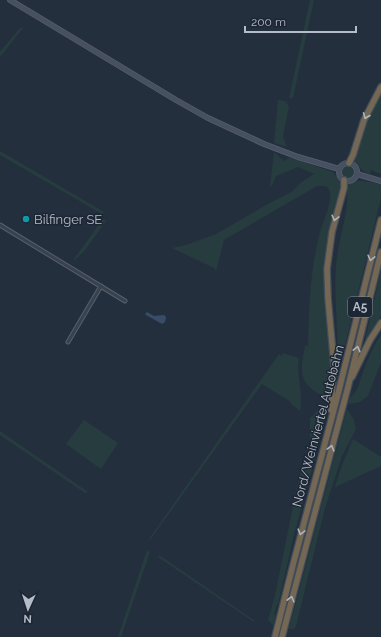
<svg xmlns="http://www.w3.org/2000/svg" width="381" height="637" viewBox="0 0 381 637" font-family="Raleway,sans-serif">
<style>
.green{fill:#263c3f}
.water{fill:#394c67}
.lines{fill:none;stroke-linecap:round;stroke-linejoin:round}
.minor-casing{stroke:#565f6c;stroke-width:5}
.secondary-casing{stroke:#565f6c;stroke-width:6}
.motorway-casing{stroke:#434c59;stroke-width:8}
.minor{stroke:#38414e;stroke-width:3}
.secondary{stroke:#465061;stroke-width:4.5}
.motorway{stroke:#746855;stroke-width:5.5}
.oneway{stroke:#aeb4bd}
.culture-dot{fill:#0f9aa8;stroke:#1d2633;stroke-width:1.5}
.labels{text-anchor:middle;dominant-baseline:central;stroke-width:3;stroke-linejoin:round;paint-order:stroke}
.shield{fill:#1d2633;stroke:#878f9c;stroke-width:1}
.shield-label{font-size:12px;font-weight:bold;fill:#b4bcc9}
.poi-label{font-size:13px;fill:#b4bcc9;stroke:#1d2633;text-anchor:start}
.street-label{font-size:13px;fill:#b4bcc9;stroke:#1d2633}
</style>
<rect width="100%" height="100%" fill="#242f3e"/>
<g class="green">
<polygon points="310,0 314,0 293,98 289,98"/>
<polygon points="21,27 23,28 0,57 0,52"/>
<path d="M 381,93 L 381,174 L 371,170 L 370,174 C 358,170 362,166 354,161 L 355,156 L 358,152 L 366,122 Z"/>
<polygon points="278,100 285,101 289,106 283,136 287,147 274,143"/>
<polygon points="0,151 104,212 102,214 0,155"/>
<path d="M 274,152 L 284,161 L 288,158 L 291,158 L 333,172 L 341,182 L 341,189 L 330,229 L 325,269 L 325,294 L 331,351 L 331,370 L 329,398 C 317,394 302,385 302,371 C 301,363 304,353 305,345 L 308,346 C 309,307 310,270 320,232 C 323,220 337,195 326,186 L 317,186 L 224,240 L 216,271 L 214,268 L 172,248 L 186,245 L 216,234 L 268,204 L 293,191 L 299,184 L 314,174 L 298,167 L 276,176 L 272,186 L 270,186 Z"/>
<circle cx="348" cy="172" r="6"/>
<path d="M 356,181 L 364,181 L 381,184 L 381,198 L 336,382 C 341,343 333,304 336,266 C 338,238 350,212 347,184 L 351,184 Z"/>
<polygon points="103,219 106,221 85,250 75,260 74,259"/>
<polygon points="381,271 381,316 365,341 363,349"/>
<path d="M 381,335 L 381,362 L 368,396 L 360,402 L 348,404 C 350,394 355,395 358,387 C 364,369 370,351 381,335 Z"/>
<path d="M 283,353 L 299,358 C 296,377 304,394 300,411 L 291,404 L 291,402 L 262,384 L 150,540 L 149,539 L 279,354 L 282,356 Z"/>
<polygon points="324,404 328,404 327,414 294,535 278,604 277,604 274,614 276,615 273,625 268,620 275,595 297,487 310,442 310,418"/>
<polygon points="347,409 354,420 356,429 342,456 325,508 296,626 294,629 289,629"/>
<polygon points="84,420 118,443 101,469 66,444"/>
<polygon points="0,431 88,492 85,493 0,435"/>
<polygon points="353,439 381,457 381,466 335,487 342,465"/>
<polygon points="147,550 150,552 121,637 118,637"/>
<polygon points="159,555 255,621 254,622 158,557"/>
</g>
<polygon class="water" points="147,312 154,316 164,315 166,317 165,322 162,324 146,315 145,314"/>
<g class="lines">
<defs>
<g id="minor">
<polyline points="0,225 125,301"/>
<polyline points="68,342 101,286"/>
</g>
<g id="secondary">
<polyline points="10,0 176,100 208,118 264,144 298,157 339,169"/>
<circle cx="348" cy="172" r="9"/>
<polyline points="357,174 381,181"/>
</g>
<g id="motorway">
<polyline points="349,163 353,155 364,120 381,87"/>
<polyline points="352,377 370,340 381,323"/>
<polyline points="331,410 334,366 328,298 327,269 332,232 344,188 344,180"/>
<polyline points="275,637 293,565 338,394 381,220"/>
<polyline points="282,637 348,387 381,252"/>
</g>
</defs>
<use href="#minor" class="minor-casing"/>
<use href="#secondary" class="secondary-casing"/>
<use href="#motorway" class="motorway-casing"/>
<use href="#minor" class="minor"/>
<use href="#secondary" class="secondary"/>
<use href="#motorway" class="motorway"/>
</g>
<defs><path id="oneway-chevron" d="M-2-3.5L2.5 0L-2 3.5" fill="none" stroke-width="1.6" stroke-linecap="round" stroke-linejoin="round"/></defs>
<g class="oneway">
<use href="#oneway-chevron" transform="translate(366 116) rotate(113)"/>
<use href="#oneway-chevron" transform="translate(335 218) rotate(104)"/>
<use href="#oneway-chevron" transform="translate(371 258) rotate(104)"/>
<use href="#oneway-chevron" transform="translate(357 349) rotate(-76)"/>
<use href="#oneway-chevron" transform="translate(331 448) rotate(-75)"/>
<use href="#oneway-chevron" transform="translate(301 532) rotate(105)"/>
<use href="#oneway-chevron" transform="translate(291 599) rotate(-76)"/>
</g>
<circle class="culture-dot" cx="26" cy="219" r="4"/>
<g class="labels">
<rect class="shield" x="348" y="297" width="24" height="20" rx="3"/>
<g class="shield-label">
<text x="360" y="307">A5</text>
</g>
<g class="poi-label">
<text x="34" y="219">Bilfinger SE</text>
</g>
<g class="street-label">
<text transform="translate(318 426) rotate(-75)">Nord/Weinviertel Autobahn</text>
</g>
</g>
<g transform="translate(28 609) rotate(183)" stroke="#1d2633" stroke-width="3" paint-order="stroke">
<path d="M0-3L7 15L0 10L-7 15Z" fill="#b4bcc9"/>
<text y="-6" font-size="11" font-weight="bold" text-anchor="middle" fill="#b4bcc9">N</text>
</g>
<path d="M245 26v6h111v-6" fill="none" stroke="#b4bcc9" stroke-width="2"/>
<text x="251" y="26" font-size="12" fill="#b4bcc9" stroke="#1d2633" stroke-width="3" paint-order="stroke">200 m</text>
</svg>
